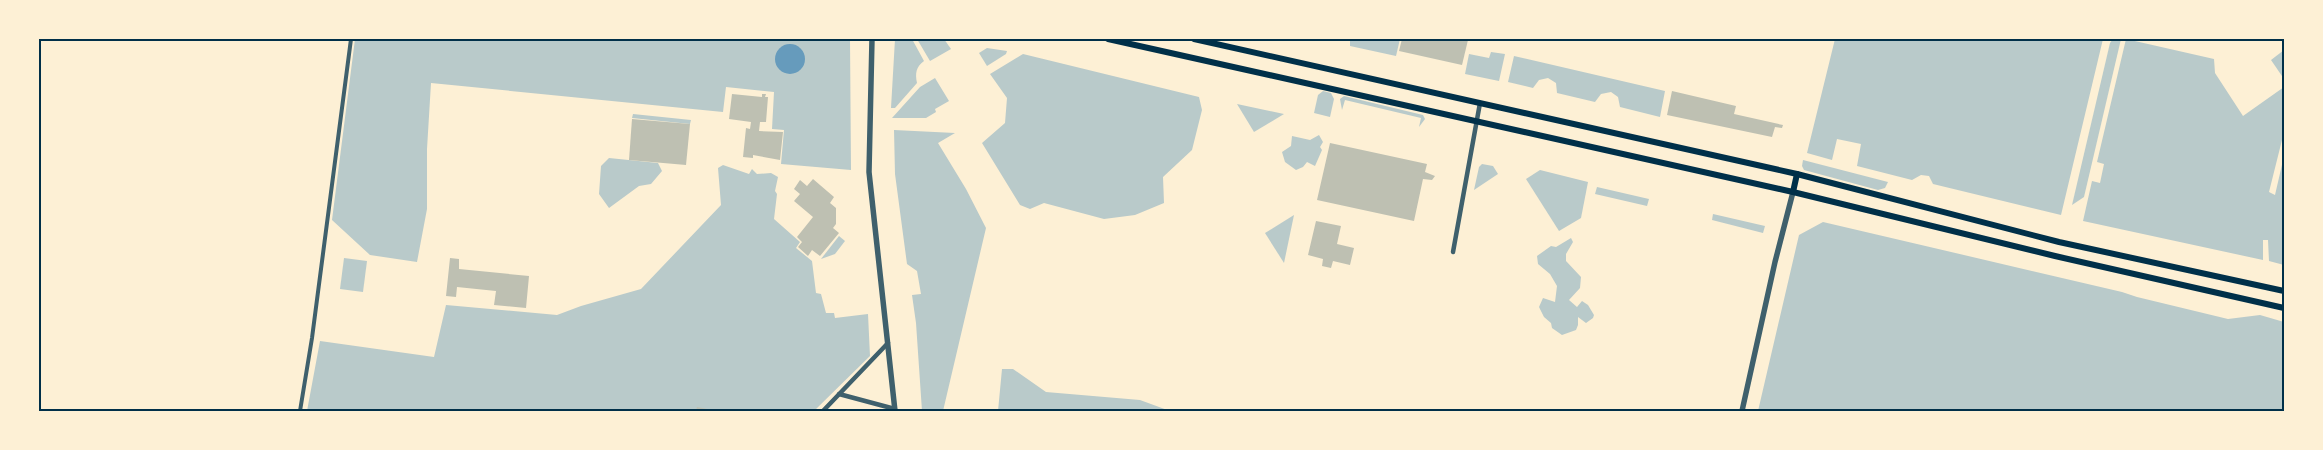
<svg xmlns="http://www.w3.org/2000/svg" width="2323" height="450" viewBox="0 0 2323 450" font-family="Ubuntu,sans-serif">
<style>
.green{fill:#b9caca}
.water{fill:#669bbc}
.building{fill:#bec0b2}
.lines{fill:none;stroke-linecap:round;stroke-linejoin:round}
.pedestrian{stroke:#3f606c;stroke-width:4}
.minor{stroke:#3f606c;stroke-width:4.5}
.tertiary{stroke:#3f606c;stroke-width:5.5}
.secondary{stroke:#003049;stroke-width:6}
.neatline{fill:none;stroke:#003049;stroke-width:2}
</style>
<rect width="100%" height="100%" fill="#fdf0d5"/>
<g class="green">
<polygon points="355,39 850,39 851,170 781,164 784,130 772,129 774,92 726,87 723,112 431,83 427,149 427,209 417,262 370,255 332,220"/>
<path d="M 895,39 L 912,39 L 924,61 C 916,67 915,73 917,83 L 895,108 L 891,108 Z"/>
<polygon points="917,39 944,39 951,49 930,61"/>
<polygon points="1350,39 1400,39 1396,56 1350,46"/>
<polygon points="1835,39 2103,39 2061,215 1933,184 1929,176 1921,175 1912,180 1857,166 1861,144 1837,139 1832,160 1807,153"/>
<polygon points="2113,39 2121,39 2084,197 2072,205 2110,43"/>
<polygon points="2126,39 2214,59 2215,73 2243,116 2284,87 2284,132 2269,192 2275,195 2284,156 2284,225 2282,230 2284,233 2284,265 2269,261 2268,240 2263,240 2263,260 2083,221 2092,181 2100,183 2104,164 2097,162"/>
<polygon points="987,48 1007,51 1006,54 987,66 979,53"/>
<polygon points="2284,50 2284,79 2271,60"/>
<polygon points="1491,52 1505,54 1499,81 1465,74 1469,54 1489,58"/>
<polygon points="1023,54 1199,97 1202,110 1192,150 1163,177 1164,203 1135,215 1104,219 1044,203 1030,209 1020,205 982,143 1005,123 1007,98 990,74"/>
<polygon points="1514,56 1665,91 1660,117 1620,107 1618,97 1611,92 1601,94 1595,102 1557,93 1556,83 1548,78 1539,80 1533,88 1508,82"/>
<polygon points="935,78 949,101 935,109 936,112 926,118 892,118 920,87"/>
<polygon points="1323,91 1331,93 1334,99 1330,117 1314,113 1318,95"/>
<polygon points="1344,96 1423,115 1425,119 1419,127 1421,118 1345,100 1342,110 1340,99"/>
<polygon points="1237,104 1284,114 1254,132"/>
<polygon points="633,114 691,120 690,124 632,118"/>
<polygon points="894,130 955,133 938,143 966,189 986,228 943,411 922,411 916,323 912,295 921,294 917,271 907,264 895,174"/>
<polygon points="1319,135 1323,142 1320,147 1322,150 1315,166 1307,162 1303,167 1296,170 1285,162 1282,152 1291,146 1292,136 1310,140"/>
<polygon points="609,158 658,163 662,171 651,184 639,186 609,208 599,194 601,166"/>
<polygon points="1803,160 1888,182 1885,188 1878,190 1804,170 1802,166"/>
<polygon points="1482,164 1493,166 1498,174 1474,190 1479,167"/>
<polygon points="723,165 749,174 752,169 757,174 771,173 778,177 775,191 777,194 774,219 800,242 796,248 812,261 816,293 821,294 826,313 834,313 835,318 868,314 870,356 814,411 307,411 320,341 434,357 446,305 557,315 581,306 641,289 721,205 718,168"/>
<polygon points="1540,170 1588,182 1581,218 1559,231 1526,179"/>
<polygon points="1597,187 1649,199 1647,206 1595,194"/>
<polygon points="1713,214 1765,226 1763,233 1712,220"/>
<polygon points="1294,215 1284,263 1265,233"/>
<polygon points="1823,222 2122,292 2137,297 2228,319 2260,315 2284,322 2284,411 1758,411 1799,235"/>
<polygon points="839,236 845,241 835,254 821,259"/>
<polygon points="1571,238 1573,242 1566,254 1566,261 1581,277 1580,288 1569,300 1577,307 1582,301 1588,305 1594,315 1593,318 1586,323 1578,317 1578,325 1576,330 1562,335 1552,328 1551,323 1544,317 1539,307 1543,298 1555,302 1557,286 1550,274 1538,264 1537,256 1551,246 1556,247"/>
<polygon points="344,258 367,261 363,292 340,289"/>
<polygon points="1002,369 1013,369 1046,392 1140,400 1170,411 998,411"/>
</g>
<circle class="water" cx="790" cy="59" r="15"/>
<g class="building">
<polygon points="1402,39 1462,39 1468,40 1462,65 1399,51"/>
<polygon points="1672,91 1736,106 1734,114 1783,125 1782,128 1775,127 1772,137 1667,115"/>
<polygon points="732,94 762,97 762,94 766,94 765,97 768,97 766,122 760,122 759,131 783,132 780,160 753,155 753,158 743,157 746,128 750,129 751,122 729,119"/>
<polygon points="632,119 690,124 686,165 629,160"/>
<polygon points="1330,143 1427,164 1425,172 1435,176 1432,180 1423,179 1414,221 1317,200"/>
<polygon points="813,179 834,197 830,203 836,208 836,224 833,228 839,233 820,256 812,250 808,256 798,247 802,242 797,237 813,217 794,201 800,194 794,189 800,180 807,186"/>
<polygon points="1316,221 1341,226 1337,244 1354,248 1350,265 1333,261 1331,268 1322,266 1323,259 1308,255"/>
<polygon points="450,258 459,259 459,269 529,276 526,308 494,305 496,291 457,287 456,297 446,296"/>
<polygon points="697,407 712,410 712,411 696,411"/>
</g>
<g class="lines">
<polyline class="pedestrian" points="300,411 312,338 351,39"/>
<g class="minor">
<polyline points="1453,252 1480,103"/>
<polyline points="839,394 895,409"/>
<polyline points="823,411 888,343"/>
</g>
<g class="tertiary">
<polyline points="872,39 869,172 895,411"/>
<polyline points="1742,411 1775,262 1793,192"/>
</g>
<g class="secondary">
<polyline points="1108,39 1793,192 2055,256 2284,308"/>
<polyline points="1194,39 1797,174 2059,242 2284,291"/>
<polyline points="1793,192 1797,174"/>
</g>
</g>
<rect width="2323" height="450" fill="none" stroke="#fdf0d5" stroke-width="80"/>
<rect x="40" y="40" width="2243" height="370" class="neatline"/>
</svg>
